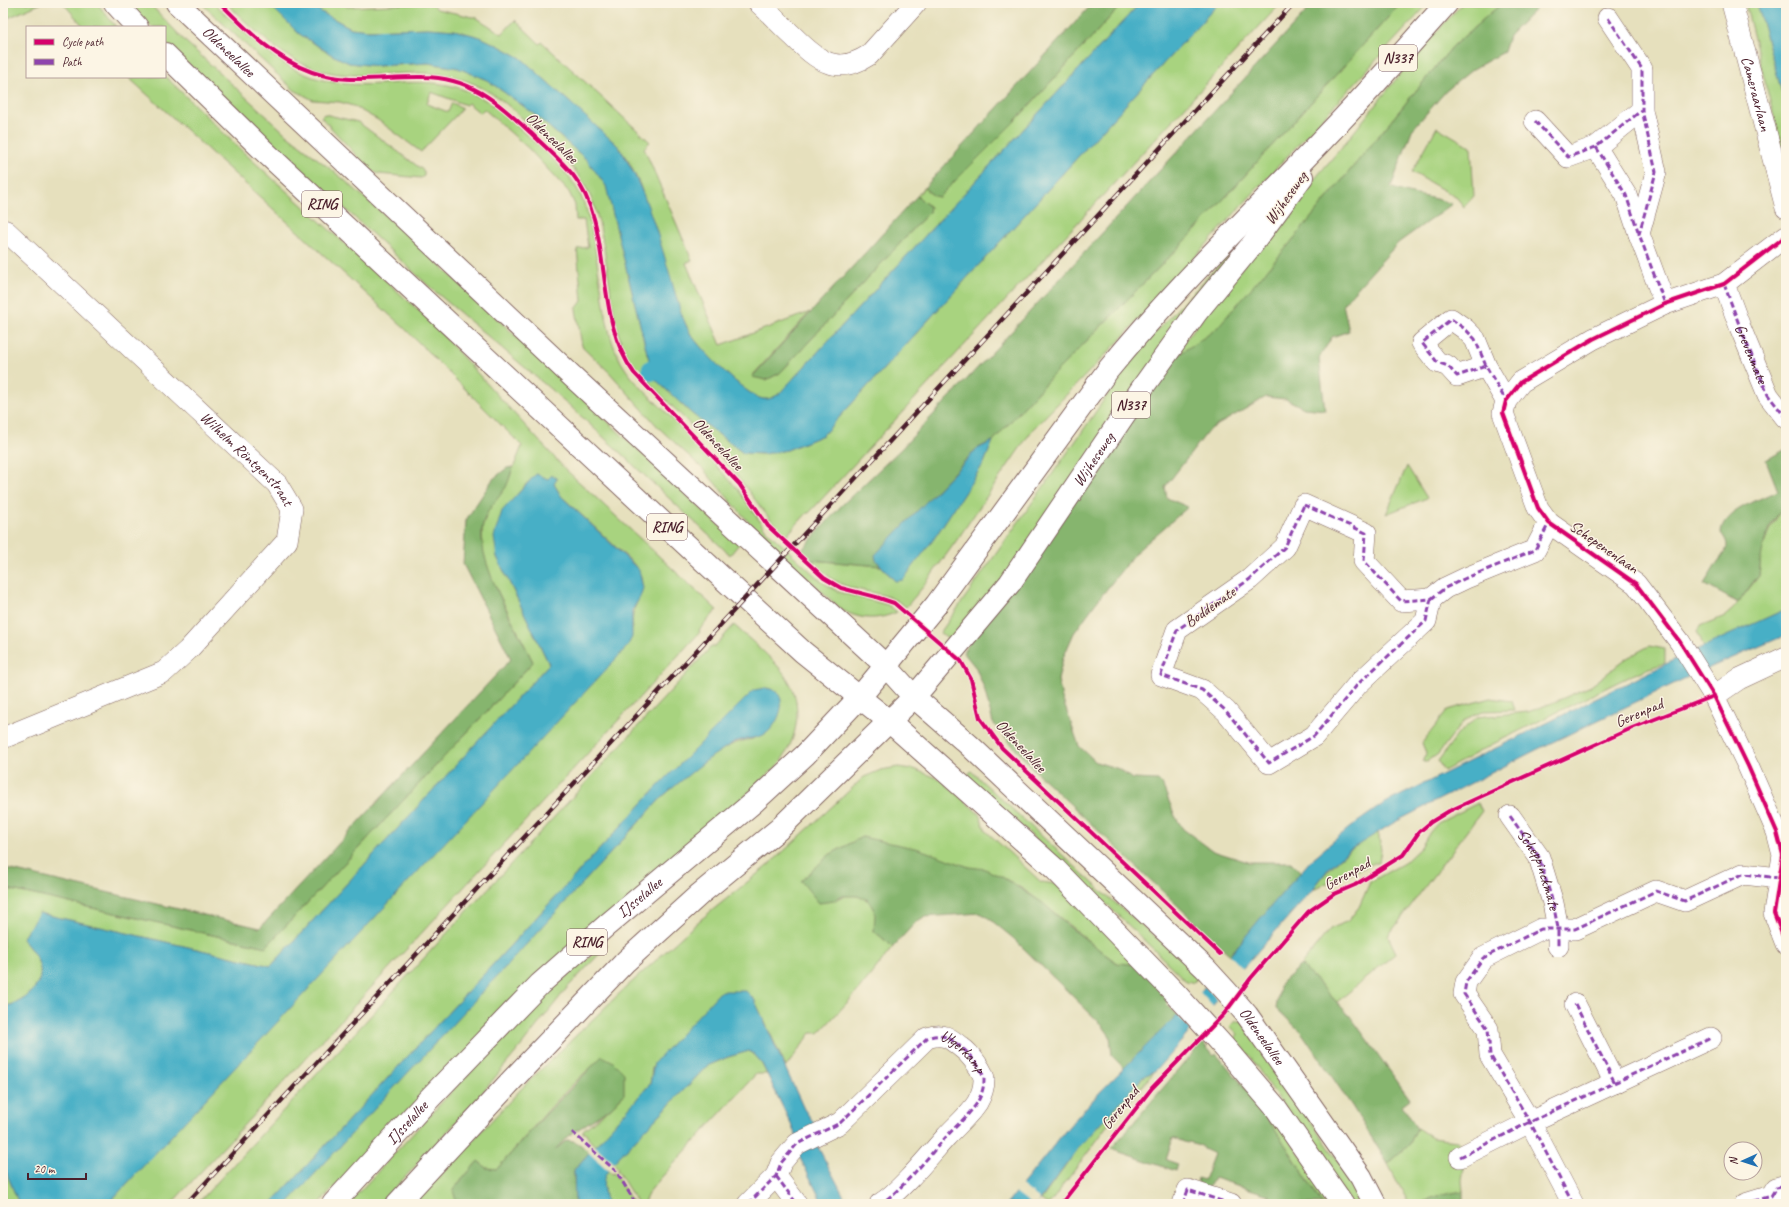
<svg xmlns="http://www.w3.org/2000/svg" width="1789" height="1207" viewBox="0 0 1789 1207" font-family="Caveat,sans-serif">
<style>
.green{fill:#a8d37f;stroke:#797955}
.forest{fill:#86b56e;stroke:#686a4c}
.water{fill:#47afc6;stroke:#486778}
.pier{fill:#e6e0bd}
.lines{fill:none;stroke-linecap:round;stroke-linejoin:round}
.canal{stroke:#47afc6;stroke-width:20}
.minor-casing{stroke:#81635e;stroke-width:22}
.major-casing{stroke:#81635e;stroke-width:24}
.minor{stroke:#fff;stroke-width:21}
.major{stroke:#fff;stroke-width:22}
.rail-casing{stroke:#4a1f2b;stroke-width:4.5}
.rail{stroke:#fcf5e5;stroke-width:3;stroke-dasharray:9;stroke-linecap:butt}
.quiet{stroke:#8e44ad;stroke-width:3;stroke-dasharray:6 3;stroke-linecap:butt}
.cycleway-casing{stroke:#fcf5e5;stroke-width:6}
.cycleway{stroke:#d6006c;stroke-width:4}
.labels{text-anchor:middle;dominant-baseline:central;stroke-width:3;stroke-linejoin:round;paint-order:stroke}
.shield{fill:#fcf5e5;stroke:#7f5f63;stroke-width:1}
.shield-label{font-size:15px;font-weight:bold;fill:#4a1f2b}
.street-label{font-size:16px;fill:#4a1f2b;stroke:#fcf5e5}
</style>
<rect width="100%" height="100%" fill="#fcf5e5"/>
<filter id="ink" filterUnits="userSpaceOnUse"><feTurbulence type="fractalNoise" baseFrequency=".025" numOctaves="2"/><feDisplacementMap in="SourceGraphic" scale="8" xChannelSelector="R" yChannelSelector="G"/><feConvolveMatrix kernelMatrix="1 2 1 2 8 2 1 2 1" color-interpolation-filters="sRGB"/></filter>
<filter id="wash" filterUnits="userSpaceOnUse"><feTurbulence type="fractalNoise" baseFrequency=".012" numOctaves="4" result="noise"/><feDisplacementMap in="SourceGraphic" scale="16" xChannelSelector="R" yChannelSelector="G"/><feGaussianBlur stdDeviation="0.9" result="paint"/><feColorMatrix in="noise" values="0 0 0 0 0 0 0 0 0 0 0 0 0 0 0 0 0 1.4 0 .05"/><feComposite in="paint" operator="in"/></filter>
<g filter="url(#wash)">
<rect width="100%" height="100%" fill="#e6e0bd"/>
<g class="green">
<polygon points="3,3 42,3 3,20"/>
<polygon points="63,3 97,3 116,27 84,27"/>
<polygon points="129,3 149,3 186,42 286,134 342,178 404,232 739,544 730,555 569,405 431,288 176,53 165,42 165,27 151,27"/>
<path d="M 201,3 L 214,3 C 244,31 271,62 310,76 C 381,102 436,55 504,114 C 513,121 520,130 529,137 C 549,156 573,175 583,201 C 593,224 595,250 599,275 C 604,301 606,330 617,354 C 627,377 648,394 666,412 C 685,432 704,453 723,473 L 737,488 L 765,529 L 822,582 L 839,592 L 888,605 L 897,612 C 877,621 859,620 841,609 L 760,535 L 702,468 L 659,428 L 610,373 L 582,346 L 576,309 L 582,301 L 577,249 L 588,247 L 584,220 L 576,220 L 575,205 L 569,192 L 528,148 L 484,109 L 480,113 L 468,103 L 466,105 L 431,92 L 427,104 L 448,112 L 452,103 L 463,108 L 421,152 L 378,120 L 353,106 L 340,102 L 313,100 L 294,90 Z"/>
<path d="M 226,3 L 268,3 L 298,33 L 332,55 L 349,63 L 377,66 L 428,63 L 458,68 L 487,80 L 533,113 L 587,160 L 606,185 L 647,353 L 655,379 L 691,413 L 743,453 L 763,454 L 787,450 L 823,435 L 1219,3 L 1281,3 L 809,513 L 807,513 L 786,536 C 763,514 748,488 727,464 C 707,441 685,419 663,397 C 650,383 634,369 625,352 C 614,328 612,299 608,273 C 603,243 600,211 584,184 C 570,159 533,128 511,108 C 486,86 456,73 423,73 C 386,72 350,81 314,68 C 278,56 253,28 226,3 Z"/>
<path d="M 311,3 L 343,3 L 347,7 L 431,3 L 437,9 L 477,18 L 502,34 L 515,20 L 540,44 L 542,42 L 650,142 L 644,148 L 692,260 L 686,263 L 721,345 L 810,312 L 752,376 L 766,380 L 780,373 L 929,212 L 930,207 L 917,196 L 924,188 L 934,196 L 939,197 L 1015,121 L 1123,3 L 1140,3 L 780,393 C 775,397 769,400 763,399 C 747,397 699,348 690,333 C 687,328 685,322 682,316 L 640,185 L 629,162 L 618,146 L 521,58 L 499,46 L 480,37 L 454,30 L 428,28 L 368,30 L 351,28 L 321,12 Z"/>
<path d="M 1401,3 L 1429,3 L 1245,202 L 1122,338 L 1033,429 L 959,537 L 923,587 L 906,607 C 885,590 864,594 841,584 C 829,578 821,569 811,560 L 881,566 L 895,581 L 933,540 L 984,463 L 993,441 L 1051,377 L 1192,234 Z"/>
<polygon points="1463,3 1502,3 1453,46 1286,248 1215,331 1169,361 1273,228 1346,142 1416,54"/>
<polygon points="1745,3 1757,3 1786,107 1786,164"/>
<path d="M 165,76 L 242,151 L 426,317 L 564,468 L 717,610 L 699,630 L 700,632 L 171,1204 L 108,1204 L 633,628 C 628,601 656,589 632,562 L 561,496 L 554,484 L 548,479 L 528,482 L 517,495 L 497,557 L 549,664 L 271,966 L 39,913 L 22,939 C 29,947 38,957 40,968 C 44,987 20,1006 3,1006 L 3,888 L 266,947 L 533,662 L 490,576 L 483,552 L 482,529 L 488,510 L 506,486 L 522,446 L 404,328 L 128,77 Z"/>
<polygon points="324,114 358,122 420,168 424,171 424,176 421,178 379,174 370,170 321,117"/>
<polygon points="1437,127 1471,147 1474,196 1464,207 1457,198 1412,172"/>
<polygon points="1236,249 1011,569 950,641 940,633 1082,432 1134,355 1212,272"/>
<polygon points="1407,466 1427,498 1386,514"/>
<polygon points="1786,507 1786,609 1704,647 1697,631 1700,626 1725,616 1733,609 1759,576 1761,554 1768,533 1780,512"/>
<path d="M 734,625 C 751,641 771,656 785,675 C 805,703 798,740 778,765 L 389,1128 L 319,1204 L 286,1204 L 664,795 C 690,774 718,743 753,739 L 781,702 C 779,692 776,689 765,688 L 660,784 L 271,1204 L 197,1204 L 712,646 L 715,646 Z"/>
<polygon points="1649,646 1665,649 1665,663 1650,668 1630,676 1493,744 1444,771 1438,761 1458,734 1477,717 1528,712 1552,703 1591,686 1627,658"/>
<polygon points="1490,698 1512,701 1515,710 1483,711 1473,715 1461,724 1438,754 1427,762 1423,762 1426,753 1422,743 1448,710"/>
<path d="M 898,767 L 913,769 L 940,779 L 979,814 L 986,831 L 1041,882 L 1056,884 L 1141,965 C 1134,964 1123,966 1116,963 C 1107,959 1098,949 1090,942 C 1052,913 1018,875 969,867 L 862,837 L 829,855 L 834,901 C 846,891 871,894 875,912 C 877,917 874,925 874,931 L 893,947 L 857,992 L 819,1033 L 811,1033 L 786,1067 L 754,999 L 652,1068 L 650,1084 L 596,1146 L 591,1142 L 586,1133 L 583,1133 L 583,1130 L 612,1107 L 624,1094 L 603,1057 C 563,1089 531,1131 497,1169 L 486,1168 L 478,1161 L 453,1190 L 457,1204 L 413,1204 L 523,1087 L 621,992 L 699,921 L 772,862 L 864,777 L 881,770 Z"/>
<polygon points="971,771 1107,896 1199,973 1196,976 1198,978 1192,984 1190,981 1188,983 1117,914 967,776"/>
<polygon points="1478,803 1482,811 1388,936 1396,953 1337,1002 1301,965 1330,929 1348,921 1359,907 1370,882 1404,863 1421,847 1430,832 1438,823"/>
<path d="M 1378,831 L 1381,850 L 1379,861 L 1313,889 C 1335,860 1349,850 1378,831 Z"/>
<polygon points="608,945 567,988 522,1045 472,1105 380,1204 348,1204 455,1088 548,993 578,966"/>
<polygon points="1236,1020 1238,1022 1241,1020 1368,1204 1351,1204 1246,1051 1235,1038 1238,1034 1230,1026"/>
<path d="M 749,1051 C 759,1056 762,1065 767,1074 L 756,1074 L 660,1179 L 649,1192 L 643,1204 L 638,1204 L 617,1170 L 618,1168 L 613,1163 L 707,1066 L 728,1057 Z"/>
<polygon points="1156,1070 1116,1115 1050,1203 1047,1204 1041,1200 1080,1146 1143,1077"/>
<polygon points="1239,1078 1275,1118 1334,1204 1322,1204 1294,1158"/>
<polygon points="1417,1128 1432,1138 1457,1141 1467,1150 1462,1181 1463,1191 1437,1196 1418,1204 1409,1204 1388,1164 1409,1145"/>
<polygon points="3,1164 19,1204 7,1204 3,1194"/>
<polygon points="608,1170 612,1174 614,1173 634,1204 606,1204 603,1181"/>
</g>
<g class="forest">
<polygon points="1093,3 1123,3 1015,121 939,197 934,196 924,188"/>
<polygon points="1314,3 1401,3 1192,234 1051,377 993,441 976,449 876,555 876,560 881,566 811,560 801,551 841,506 901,449 1001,343"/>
<path d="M 1502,3 L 1541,3 L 1509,36 L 1504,52 L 1473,69 L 1446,91 L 1412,130 L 1391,187 C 1410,196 1432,196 1452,204 L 1398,243 L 1343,304 L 1349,331 L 1332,337 L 1319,358 L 1325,410 L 1304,408 L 1286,399 L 1266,397 L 1209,430 L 1165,487 L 1167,498 L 1188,507 L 1136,552 L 1095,604 L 1074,633 L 1063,658 L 1058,680 L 1062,698 L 1079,746 L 1096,762 L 1119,769 L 1132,779 L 1158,780 L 1162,784 L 1175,816 L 1183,829 L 1213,851 L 1248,862 L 1291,862 L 1301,872 L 1230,955 L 1033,769 L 993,723 L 984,688 L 976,668 L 963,652 L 1169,361 L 1215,330 L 1286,248 L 1453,46 Z"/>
<polygon points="917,196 930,207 929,212 780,373 766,380 752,377"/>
<path d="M 1786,449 L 1786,507 C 1766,522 1761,552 1759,576 L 1754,581 L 1738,603 L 1704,584 C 1708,577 1713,570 1717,563 C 1726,550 1732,547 1721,533 C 1721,511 1761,499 1778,491 L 1766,460 Z"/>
<path d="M 513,467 C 511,473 509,481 506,487 C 497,501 484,511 482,529 C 478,566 517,628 533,662 L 266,947 L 3,888 L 3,868 L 260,928 L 511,659 L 463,564 L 466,520 L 493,479 L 507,468 Z"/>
<polygon points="862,837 919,849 969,867 985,869 1002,877 1043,903 1067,925 1117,963 1141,965 1168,1001 1166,1003 1177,1015 1124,1068 1112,1056 1110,1036 1101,1024 1013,938 986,916 980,913 924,917 916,922 893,947 874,931 875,912 868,900 857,896 840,896 834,901 819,903 801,881 829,855"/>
<polygon points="1301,965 1350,1016 1410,1099 1402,1105 1417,1128 1409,1145 1388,1164 1352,1106 1302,1033 1276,1008 1281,983"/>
<path d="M 1202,1042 L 1214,1056 L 1216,1054 C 1258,1099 1290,1152 1322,1204 L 1267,1204 L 1269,1195 L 1214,1178 L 1208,1189 L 1198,1183 L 1197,1178 L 1204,1180 L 1214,1154 L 1203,1149 L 1201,1145 L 1189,1142 L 1187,1143 L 1173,1138 L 1166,1160 L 1178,1164 L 1176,1171 L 1111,1149 Z"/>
<path d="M 602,1056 L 612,1061 L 624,1073 L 624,1094 L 612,1107 L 568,1136 L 555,1150 L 567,1140 C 579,1141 582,1146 589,1153 L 574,1170 L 575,1204 L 457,1204 L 453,1190 L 478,1161 L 486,1168 L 497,1169 L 547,1113 Z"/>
<polygon points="1463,1191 1463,1204 1418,1204 1437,1196"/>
</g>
<g class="water">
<path d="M 268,3 L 311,3 L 321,12 L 351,28 L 368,30 L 428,28 L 454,30 L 480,37 L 499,46 L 521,58 L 618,146 C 650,193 665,261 682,316 C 685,322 687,328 690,333 C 699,348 747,397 763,399 C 769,400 775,397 780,393 L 1140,3 L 1219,3 L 823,435 L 787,450 L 764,454 L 743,453 L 691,413 L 655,379 L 647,353 L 606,186 L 587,160 L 533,113 L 487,80 L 458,68 L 428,63 L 377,66 L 349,63 L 332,55 L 298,33 Z"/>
<polygon points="1757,3 1779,3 1786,26 1786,107"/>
<polygon points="993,441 984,463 933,540 903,580 895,581 876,560 875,555 977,449"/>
<path d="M 536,474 L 548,479 L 552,475 L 557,479 L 554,484 L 561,496 L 639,570 L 643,588 L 640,597 L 632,611 L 632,637 L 627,647 L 108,1204 L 19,1204 L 3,1164 L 3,1006 C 20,1006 44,987 40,968 C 38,957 29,947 22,939 L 39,913 L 271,966 L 549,664 L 497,557 L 494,537 L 502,511 Z"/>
<polygon points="1786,609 1786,635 1688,677 1536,750 1395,822 1348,851 1329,868 1313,889 1243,968 1215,1003 1156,1070 1143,1077 1080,1146 1037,1204 1007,1204 1070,1125 1102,1090 1202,990 1258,921 1312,859 1349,828 1383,804 1676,659"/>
<path d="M 765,688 C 790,690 782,717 770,730 C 761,740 747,737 735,742 C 731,744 726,747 722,750 C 701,763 683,780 664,795 L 287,1204 L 271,1204 L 660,784 L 754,690 Z"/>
<path d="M 721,991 L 746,991 L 754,999 L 804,1109 L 817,1127 L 816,1143 L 848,1204 L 823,1204 L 798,1154 L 797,1137 L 767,1074 L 761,1062 L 754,1054 L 749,1051 L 728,1057 L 707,1066 L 613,1163 C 600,1182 603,1182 606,1204 L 575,1204 L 574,1170 L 650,1084 L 654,1063 Z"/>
</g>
<g class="pier">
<polygon points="1229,954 1244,970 1219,1002 1204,985"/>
<polygon points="1199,991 1214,1008 1192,1031 1175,1013"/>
<polygon points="594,1145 615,1164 610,1172 588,1152"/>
<polygon points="1020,1184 1040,1199 1038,1204 1031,1204 1014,1191"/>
</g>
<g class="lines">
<polyline class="canal" points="651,371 652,369"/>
</g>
</g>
<g filter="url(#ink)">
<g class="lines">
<defs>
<g id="minor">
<path d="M 759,3 C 771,14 782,26 794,37 C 818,61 837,76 869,55 L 916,3"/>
<path id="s1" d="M 1732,3 L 1786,208"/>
<polyline points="1608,18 1642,69 1642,110 1656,172 1639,234 1665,304"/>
<polyline points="1535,121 1568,157 1596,147 1642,110"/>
<polyline points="1596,147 1626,195 1639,234"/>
<path id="s2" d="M 3,230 L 6,231 L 277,484 L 292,509 L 287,541 L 188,650 L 164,672 L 3,738"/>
<polyline points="1786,236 1724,284 1665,304 1593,339 1521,382 1506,401 1503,413 1538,508 1549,523 1636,584 1680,642 1714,696 1748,766 1777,832 1783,855 1774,913 1786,944"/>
<path id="s3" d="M 1724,284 L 1740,327 L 1768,395 L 1786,418"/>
<polyline points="1486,366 1475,339 1465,329 1451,319 1422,343 1437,362 1448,366 1457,376 1486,366 1506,401"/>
<polygon points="1304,505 1366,533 1364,561 1401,601 1431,599 1426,621 1358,684 1314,736 1269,763 1226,711 1202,690 1161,675 1177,630 1250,579 1285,547"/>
<polyline points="1431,599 1445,588 1466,578 1535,550 1549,523"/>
<polyline points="1714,696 1739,679 1786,657"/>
<path id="s4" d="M 1510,816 L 1539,857 L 1553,903 L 1558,928 L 1558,946"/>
<polyline points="1575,1004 1615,1083"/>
<polyline points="1460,1157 1530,1122 1711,1038"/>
<polyline points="776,1176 797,1204"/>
<path d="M 748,1204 L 776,1176 L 781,1163 L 797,1144 L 840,1123 L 927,1038 C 943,1032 950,1038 962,1048 C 968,1052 985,1072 984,1080 C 984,1088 981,1096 977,1103 C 969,1115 956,1126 946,1137 C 929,1156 900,1192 880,1204"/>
<polyline points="1183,1204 1188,1190 1231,1204"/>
<polyline points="1573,1204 1530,1122 1490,1055 1488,1029 1464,994 1466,982 1483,958 1541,929 1575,929 1656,891 1685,901 1743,874 1779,878"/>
<polyline points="1745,1204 1771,1196 1776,1188 1786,1185"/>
</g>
<g id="major">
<polyline points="115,3 137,27"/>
<path id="s5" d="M 177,3 L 573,377 L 885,665 L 914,697 L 969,745 L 1205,968 L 1227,992 L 1247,1015 L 1361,1177 L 1375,1204"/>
<polyline points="165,54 264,151 693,551 803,652 889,721 1055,869 1176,994 1224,1047 1276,1108 1343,1204"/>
<path id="s6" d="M 333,1204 L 428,1100 L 540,984 L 607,925 L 755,801 L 805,755 L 859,698 L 936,605 L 1108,370 C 1182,279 1268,199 1348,113 C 1382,77 1414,40 1447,3"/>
<path id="s7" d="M 397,1204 L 512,1080 L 626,961 L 700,894 L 779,829 L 914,697 L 1010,583 L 1145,384 L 1196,313 L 1251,246 L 1302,177"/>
</g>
</defs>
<use href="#minor" class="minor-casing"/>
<use href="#major" class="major-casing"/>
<use href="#minor" class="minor"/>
<use href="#major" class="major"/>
<defs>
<polyline id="rail" points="186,1204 1294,3"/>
</defs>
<use href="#rail" class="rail-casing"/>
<use href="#rail" class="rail"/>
<g class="quiet">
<polyline points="1608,18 1642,69 1642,110 1656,172 1639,234 1665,304"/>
<polyline points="1535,121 1568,157 1596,147 1642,110"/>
<polyline points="1596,147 1626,195 1639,234"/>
<polyline points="1724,284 1740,327 1768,395 1786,418"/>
<polyline points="1486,366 1475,339 1465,329 1451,319 1422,343 1437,362 1448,366 1457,376 1486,366 1506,401"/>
<polygon points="1304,505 1366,533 1364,561 1401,601 1431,599 1426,621 1358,684 1314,736 1269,763 1226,711 1202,690 1161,675 1177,630 1250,579 1285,547"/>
<polyline points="1431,599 1445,588 1466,578 1535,550 1549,523"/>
<polyline points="1510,816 1539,857 1553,903 1558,928 1558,946"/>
<polyline points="1575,1004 1615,1083"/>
<polyline points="572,1132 616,1171 636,1204"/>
<polyline points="1460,1157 1530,1122 1711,1038"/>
<polyline points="776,1176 797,1204"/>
<path id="s8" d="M 748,1204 L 776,1176 L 781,1163 L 797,1144 L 840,1123 L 927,1038 C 943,1032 950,1038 962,1048 C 968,1052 985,1072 984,1080 C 984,1088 981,1096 977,1103 C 969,1115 956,1126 946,1137 C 929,1156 900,1192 880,1204"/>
<polyline points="1183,1204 1188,1190 1231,1204"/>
<polyline points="1573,1204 1530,1122 1490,1055 1488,1029 1464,994 1466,982 1483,958 1541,929 1575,929 1656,891 1685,901 1743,874 1779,878"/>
<polyline points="1745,1204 1771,1196 1776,1188 1786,1185"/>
</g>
<defs>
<g id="cycleway">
<path d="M 220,3 C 247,30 275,59 312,72 C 349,85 385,76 423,77 C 471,77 498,103 531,133 C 545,147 561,160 573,175 C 615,227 592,316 634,373 L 740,485 L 768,526 L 824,578 L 841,588 L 876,597 L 894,603 L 961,661 L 971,679 L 980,718 L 1002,748 L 1220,954"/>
<polyline points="1786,236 1724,284 1665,304 1593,339 1521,382 1506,401 1503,413 1538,508 1549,523 1636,584 1680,642 1714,696 1748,766 1777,832 1783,855 1774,913 1786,944"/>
<polyline points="1061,1204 1152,1088 1224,1014 1251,978 1308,912 1334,894 1355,885 1403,855 1419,832 1431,822 1449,811 1632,728 1714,696"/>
</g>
</defs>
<use href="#cycleway" class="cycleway-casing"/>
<use href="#cycleway" class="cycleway"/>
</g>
</g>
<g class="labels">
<g class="shield">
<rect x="1379" y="45" width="38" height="26" rx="3"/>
<rect x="302" y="191" width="40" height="26" rx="3"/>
<rect x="1112" y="392" width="38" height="26" rx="3"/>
<rect x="647" y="514" width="40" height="26" rx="3"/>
<rect x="567" y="929" width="40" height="26" rx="3"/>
</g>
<g class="shield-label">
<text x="1398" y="58">N337</text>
<text x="322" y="204">RING</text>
<text x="1131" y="405">N337</text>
<text x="667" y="527">RING</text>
<text x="587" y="942">RING</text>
</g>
<g class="street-label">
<text stroke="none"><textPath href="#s5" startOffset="71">Oldeneelallee</textPath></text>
<text stroke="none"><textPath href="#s1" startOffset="94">Cameraarlaan</textPath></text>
<text transform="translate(552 138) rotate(44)">Oldeneelallee</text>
<text transform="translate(1286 198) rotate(-54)">Wijheseweg</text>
<text stroke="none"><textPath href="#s3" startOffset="75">Grevenmate</textPath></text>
<text transform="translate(718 444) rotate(47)">Oldeneelallee</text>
<text stroke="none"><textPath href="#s7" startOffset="1023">Wijheseweg</textPath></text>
<text stroke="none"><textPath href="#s2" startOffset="335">Wilhelm Röntgenstraat</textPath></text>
<text transform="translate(1604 547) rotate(35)">Schepenenlaan</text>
<text transform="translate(1210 607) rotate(-35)">Boddemate</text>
<text transform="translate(1639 713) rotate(-23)">Gerenpad</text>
<text transform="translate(1021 746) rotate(47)">Oldeneelallee</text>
<text stroke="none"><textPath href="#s4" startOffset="62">Scheppinckmate</textPath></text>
<text transform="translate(1347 874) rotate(-29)">Gerenpad</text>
<text stroke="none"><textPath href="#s6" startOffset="434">IJsselallee</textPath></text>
<text stroke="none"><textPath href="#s5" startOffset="1499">Oldeneelallee</textPath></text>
<text stroke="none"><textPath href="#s8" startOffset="290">Ulgerkamp</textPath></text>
<text transform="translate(1120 1108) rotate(-51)">Gerenpad</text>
<text stroke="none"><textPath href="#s6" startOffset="110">IJsselallee</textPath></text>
</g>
</g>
<rect width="1789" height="1207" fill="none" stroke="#fcf5e5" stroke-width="16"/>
<rect x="26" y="26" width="140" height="52" fill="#fcf5e5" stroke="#b59f9b"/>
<rect x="34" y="39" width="20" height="6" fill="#d6006c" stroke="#b59f9b"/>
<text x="62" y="46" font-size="12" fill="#4a1f2b">Cycle path</text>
<rect x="34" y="59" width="20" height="6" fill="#8e44ad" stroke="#b59f9b"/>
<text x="62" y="66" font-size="12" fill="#4a1f2b">Path</text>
<g transform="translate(1743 1161) rotate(267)"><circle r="19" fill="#fcf5e5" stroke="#b59f9b"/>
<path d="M0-3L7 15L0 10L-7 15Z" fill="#1f6fb2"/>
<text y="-6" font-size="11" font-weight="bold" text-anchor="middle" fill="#4a1f2b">N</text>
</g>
<path d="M28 1173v6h58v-6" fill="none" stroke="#4a1f2b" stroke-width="2"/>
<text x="34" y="1173" font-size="12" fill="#4a1f2b" stroke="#fcf5e5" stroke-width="3" paint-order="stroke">20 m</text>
</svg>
